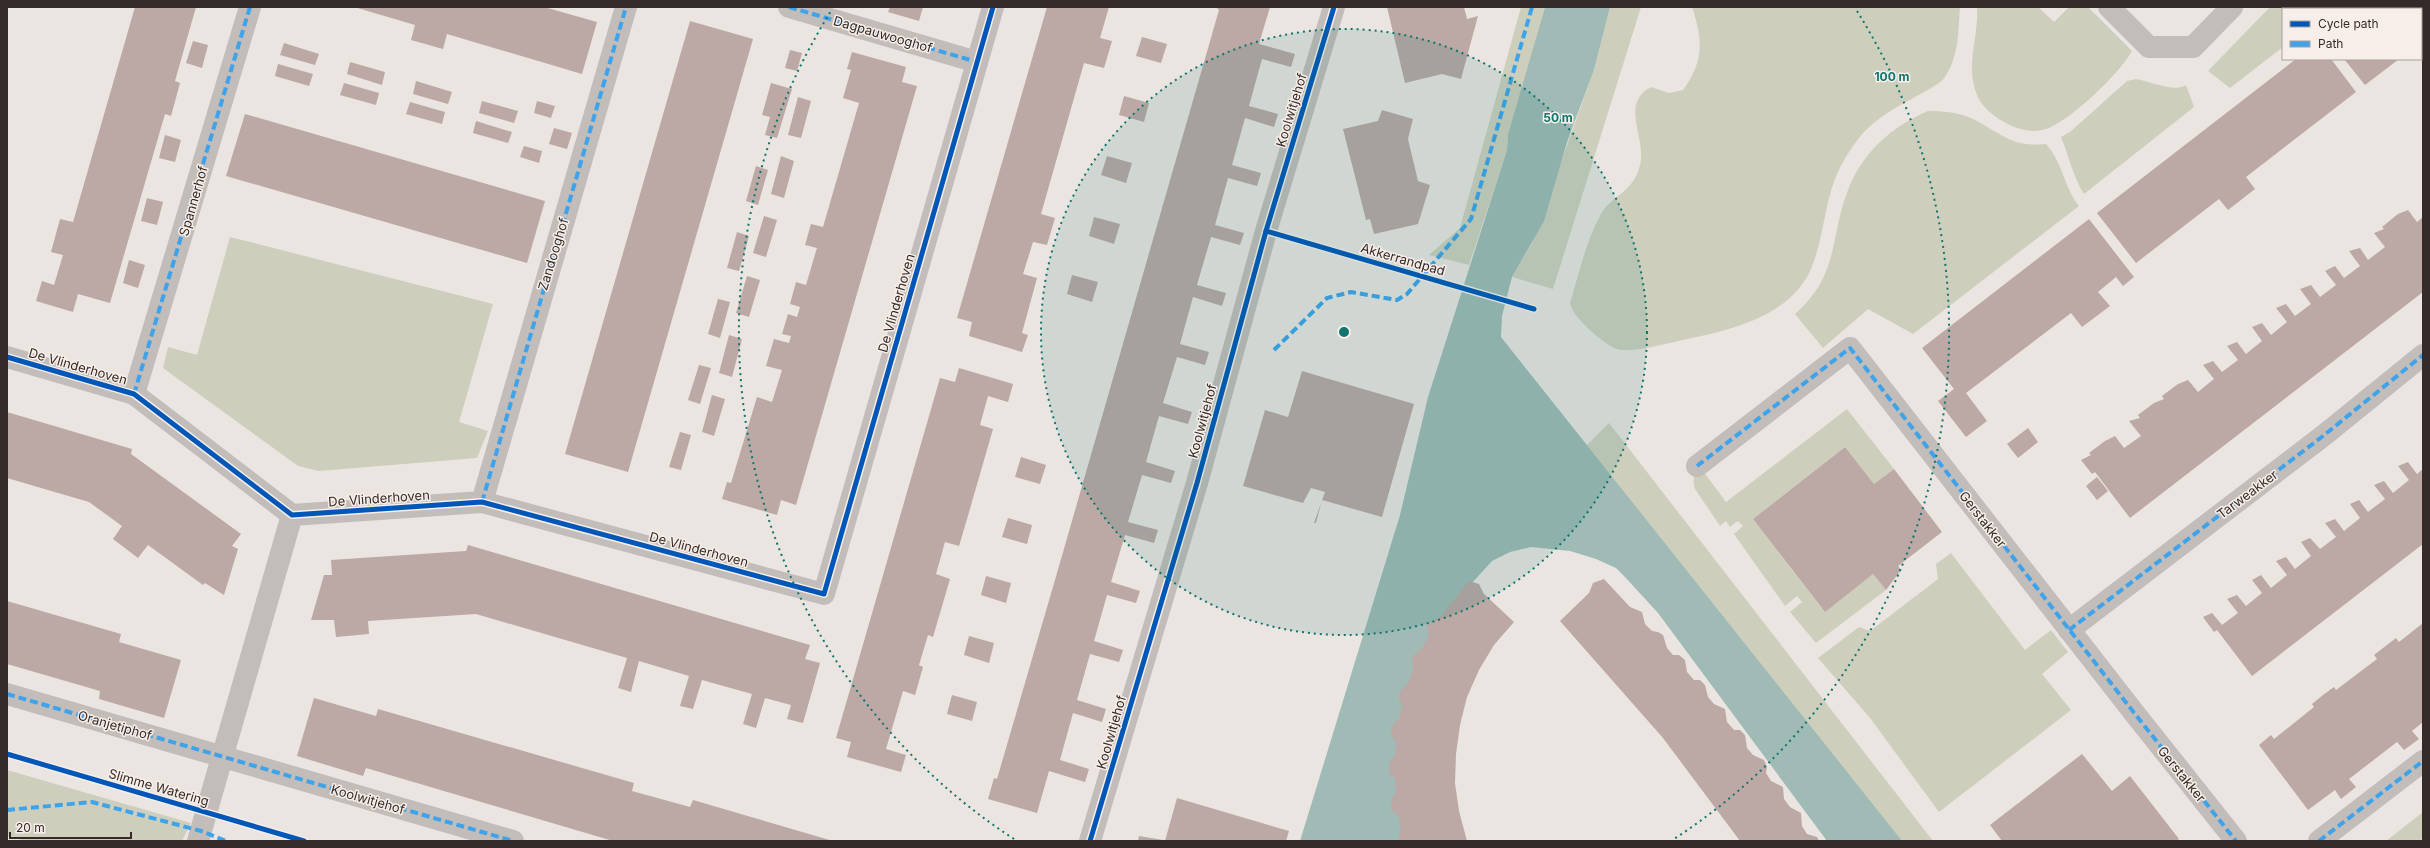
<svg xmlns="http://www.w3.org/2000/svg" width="2430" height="848" viewBox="0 0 2430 848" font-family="Inter,sans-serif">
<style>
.green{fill:#cecebd}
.water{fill:#a0bab6}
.building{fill:#bca8a5}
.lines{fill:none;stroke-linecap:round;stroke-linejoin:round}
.street{stroke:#c3bdba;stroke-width:22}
.quiet{stroke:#3ea3eb;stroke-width:4;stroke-dasharray:8 4;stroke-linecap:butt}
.cycleway-casing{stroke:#f7eee9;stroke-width:8}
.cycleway{stroke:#0057b8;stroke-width:5}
.ring{fill:none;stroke:#0f766e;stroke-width:2;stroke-dasharray:2 4}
.labels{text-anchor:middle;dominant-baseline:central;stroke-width:3;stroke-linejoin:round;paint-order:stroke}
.street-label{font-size:13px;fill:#342b29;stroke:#f7eee9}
.centre{fill:#0f766e;stroke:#f7eee9;stroke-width:2}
.ring-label{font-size:12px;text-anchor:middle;font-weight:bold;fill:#0f766e;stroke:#f7eee9;stroke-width:3;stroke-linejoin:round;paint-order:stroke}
</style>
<rect width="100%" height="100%" fill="#ebe5e1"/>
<g class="green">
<polygon points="1521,7 1545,7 1508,134 1507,150 1469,265 1429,255 1460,228"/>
<polygon points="1610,7 1641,7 1553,289 1512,277 1532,243 1594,70"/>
<path d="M 1692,7 L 1960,7 C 1958,33 1959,60 1942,81 C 1914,100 1876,113 1856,142 C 1848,153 1840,166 1835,179 C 1824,208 1823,240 1811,269 C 1789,319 1725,331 1678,341 C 1660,345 1639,351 1621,350 C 1608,349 1571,316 1570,303 C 1579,274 1586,241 1601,214 C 1611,196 1634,192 1640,165 C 1647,139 1619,104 1651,87 L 1669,93 L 1683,90 C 1704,61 1703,40 1692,7 Z"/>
<path d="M 1977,7 L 2038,7 L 2054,22 L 2069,7 L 2088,7 L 2132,51 C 2121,72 2066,126 2042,130 C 2029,133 2015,128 2004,122 C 1995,117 1982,107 1978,97 C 1964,67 1979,38 1977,7 Z"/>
<polygon points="2270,7 2335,7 2332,9 2283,9 2283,47 2230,88 2208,71"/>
<path d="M 2136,79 C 2149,81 2175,93 2186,85 L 2194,107 L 2084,194 C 2073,177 2069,156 2061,137 L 2070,132 L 2127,81 Z"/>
<path d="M 1928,111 C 1943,111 1957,112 1971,118 C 2000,132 2011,148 2046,144 C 2062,161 2064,187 2079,206 L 1913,334 L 1868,309 L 1823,348 L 1795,314 C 1840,274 1829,239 1848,190 C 1862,153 1892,126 1928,111 Z"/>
<polygon points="230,237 493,304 459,422 488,431 477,458 319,471 298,466 163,368 168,347 197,355"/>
<path d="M 1847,409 L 1894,469 L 1874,484 L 1845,447 L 1753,519 L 1824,611 L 1873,574 L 1886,590 L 1816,643 L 1790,612 L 1802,602 L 1797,596 L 1785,606 L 1734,534 L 1743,526 L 1738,521 L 1730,527 L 1726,521 L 1720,526 L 1695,489 C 1692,480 1694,476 1701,468 L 1726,502 Z"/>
<polygon points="1609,423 1933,841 1901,841 1587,445"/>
<polygon points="1951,553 2025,650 2051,630 2068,652 2042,674 2071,710 1939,812 1870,718 1818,658 1859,627 1870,631 1938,579 1936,564"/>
<polygon points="7,770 191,823 182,841 26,841 7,836"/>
<polygon points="2423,812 2423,838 2419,841 2386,841"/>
</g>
<polygon class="water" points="1545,7 1610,7 1594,70 1567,142 1544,221 1512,277 1502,316 1501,337 1902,841 1827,841 1658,613 1625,577 1616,568 1596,559 1570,551 1531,547 1510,552 1492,561 1451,606 1408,841 1300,841 1400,515 1428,397 1507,150 1508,134"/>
<g class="building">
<polygon points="135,7 196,7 175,81 180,83 171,116 165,114 110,303 78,294 73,312 36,301 42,281 54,285 63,255 51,252 60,219 73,222"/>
<polygon points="354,7 544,7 597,22 582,74 447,34 443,49 411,40 415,25"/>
<polygon points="890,7 923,7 919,21 888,12"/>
<polygon points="1047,7 1109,7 1100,38 1112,41 1104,68 1084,63 1041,214 1055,218 1047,245 1033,242 1023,274 1037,278 1022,333 1028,335 1022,352 969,336 972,322 957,318"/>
<polygon points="1216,7 1270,7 1259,44 1295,54 1291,67 1262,59 1249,106 1278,114 1274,127 1245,118 1232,165 1261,173 1257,186 1228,178 1215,225 1244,233 1240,245 1211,237 1197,285 1226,293 1222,306 1193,297 1180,344 1209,352 1205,365 1177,357 1163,403 1192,412 1188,424 1159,416 1146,462 1175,471 1171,483 1142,475 1128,522 1158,530 1154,543 1125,535 1111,582 1140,591 1136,603 1107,595 1094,641 1123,650 1119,662 1090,654 1077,700 1106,709 1102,722 1073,713 1060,760 1089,769 1085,782 1049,771 1037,813 988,799 994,778 997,779 1057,573 1219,10"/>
<polygon points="1387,7 1464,7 1467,19 1478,16 1461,79 1442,74 1405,83"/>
<polygon points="2363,7 2423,7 2423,40 2421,42 2421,9 2361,9"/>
<polygon points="690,21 753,39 628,472 565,454"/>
<polygon points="1142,37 1167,44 1161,63 1136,56"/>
<polygon points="193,41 208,45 202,68 186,63"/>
<polygon points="284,43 319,54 315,65 280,55"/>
<polygon points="790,50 802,53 797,71 785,68"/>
<polygon points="852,52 906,67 902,82 917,86 796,505 781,500 777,515 722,499 727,482 731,483 757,397 772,402 782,370 766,366 774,339 789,343 791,336 782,334 788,314 797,317 800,307 790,304 796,282 806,285 816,251 817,248 805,245 811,224 823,227 859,103 843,98 851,70 847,69"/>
<polygon points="2296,59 2331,59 2356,92 2246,177 2255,189 2228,210 2219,199 2136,263 2097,213"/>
<polygon points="2344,59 2399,59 2365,85"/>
<polygon points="350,62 385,72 382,85 347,74"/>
<polygon points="278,64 313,74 309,86 275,76"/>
<polygon points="416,81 452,92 448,104 413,94"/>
<polygon points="344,83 379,93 376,105 340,95"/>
<polygon points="771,83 792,89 777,138 765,135 770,117 762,115"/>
<polygon points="1124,96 1149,103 1144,122 1119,115"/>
<polygon points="798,97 811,101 801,138 788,135"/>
<polygon points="482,101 518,111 514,123 479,113"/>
<polygon points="537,101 555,106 551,118 534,113"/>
<polygon points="410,102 445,112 442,124 406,114"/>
<polygon points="1382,110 1413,119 1408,139 1418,181 1430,185 1418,224 1374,234 1370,219 1366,220 1343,129 1378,121"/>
<polygon points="245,114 545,201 527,263 226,176"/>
<polygon points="476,121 512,132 508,143 473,133"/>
<polygon points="554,128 572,133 567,149 549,144"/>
<polygon points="165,135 181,140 175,162 159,158"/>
<polygon points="524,146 542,151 539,163 520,157"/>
<polygon points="781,156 794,161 784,198 771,194"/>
<polygon points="1107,156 1132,163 1126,183 1101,175"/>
<polygon points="756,166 768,170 758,205 746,201"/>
<polygon points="147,198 163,202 157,225 141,221"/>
<polygon points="2408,210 2417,222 2423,217 2423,292 2130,518 2095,472 2092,474 2081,460 2091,455 2089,453 2105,441 2115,436 2124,448 2141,436 2129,421 2140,418 2138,415 2154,403 2164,399 2162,396 2178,384 2188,380 2198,392 2214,379 2203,365 2213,361 2222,372 2238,360 2227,346 2237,342 2246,354 2262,341 2252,327 2262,323 2271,335 2287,322 2276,308 2286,304 2295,316 2311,304 2300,289 2311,285 2320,297 2336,285 2325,271 2335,266 2344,278 2360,266 2349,251 2360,248 2368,260 2385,247 2374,233 2384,229 2382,227 2398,214"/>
<polygon points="764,216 777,220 766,257 753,253"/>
<polygon points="1094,217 1120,224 1114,244 1089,236"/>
<polygon points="2089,219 2134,277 2123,286 2116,277 2098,292 2110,306 2082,327 2071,313 1966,393 1987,421 1966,437 1938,401 1954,389 1922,348"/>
<polygon points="737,232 749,236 739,271 727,268"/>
<polygon points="129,260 145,265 138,288 123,283"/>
<polygon points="1072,275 1098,282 1092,302 1067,294"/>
<polygon points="747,276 760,280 749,317 736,313"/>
<polygon points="718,299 730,302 720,338 708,334"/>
<polygon points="729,335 742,339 732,377 719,373"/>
<polygon points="699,365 711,368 700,404 688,400"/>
<polygon points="959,368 1013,384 1008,402 988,396 980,425 993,429 967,519 959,546 945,542 936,574 950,579 933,637 928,635 919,665 923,667 915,695 903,691 886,749 906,755 901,772 847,757 851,742 836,738 940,378 955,382"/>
<polygon points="1302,371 1414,404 1382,517 1322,500 1316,523 1314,523 1325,492 1311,488 1303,503 1243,486 1265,410 1288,417"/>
<polygon points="712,395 725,399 714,436 702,432"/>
<polygon points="7,412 132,449 131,454 241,534 232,546 238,549 224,595 205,583 203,585 148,545 138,558 113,539 122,526 89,502 7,478"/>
<polygon points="2028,428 2038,442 2018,458 2007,444"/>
<polygon points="680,432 691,435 681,470 669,467"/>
<polygon points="1845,447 1874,484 1894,469 1942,532 1898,566 1901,570 1886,590 1873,574 1825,612 1753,519"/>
<polygon points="1021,457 1046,465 1040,484 1015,477"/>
<polygon points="2408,462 2417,474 2423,469 2423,544 2252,676 2217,630 2214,632 2203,617 2212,613 2222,625 2238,613 2227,599 2237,595 2246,606 2262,593 2252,580 2261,575 2271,588 2287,575 2276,561 2286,557 2295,569 2311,556 2301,542 2310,538 2320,549 2336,537 2325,523 2335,519 2344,531 2360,518 2350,504 2359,500 2368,512 2385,499 2374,485 2384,481 2393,493 2409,480 2398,466"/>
<polygon points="2097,477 2108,491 2097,500 2086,486"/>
<polygon points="1008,518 1032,525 1027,544 1002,537"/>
<polygon points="468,545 810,645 805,659 820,663 803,723 787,719 791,705 765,698 756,728 743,724 752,694 702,680 693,709 680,706 689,676 639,661 631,692 618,688 627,658 476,614 368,621 369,634 336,637 334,620 311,620 324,575 332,575 331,560 466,551"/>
<polygon points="986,576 1011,583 1006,603 981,595"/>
<polygon points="1604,579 1630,607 1642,612 1645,624 1652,631 1658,632 1663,635 1667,648 1673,655 1679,655 1685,660 1687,672 1694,680 1700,680 1705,685 1708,697 1714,704 1725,709 1727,722 1734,730 1740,730 1745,735 1747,748 1753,755 1764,760 1767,767 1766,773 1771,781 1783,787 1784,799 1790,807 1801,813 1802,826 1807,834 1817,837 1819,841 1740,841 1663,738 1560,621 1589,593 1593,583"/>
<polygon points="1469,581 1479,584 1484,594 1514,622 1494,645 1479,670 1467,697 1460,725 1456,754 1455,783 1459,811 1467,841 1398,841 1401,830 1399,817 1391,809 1392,798 1396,793 1395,779 1390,774 1389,768 1390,761 1395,756 1396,742 1392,736 1391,730 1394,723 1399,719 1402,706 1399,699 1399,693 1408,683 1413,670 1412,657 1422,648 1429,636 1427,629 1429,623 1441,616"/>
<polygon points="7,601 121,634 119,642 181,660 164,718 99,699 100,691 7,664"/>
<polygon points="2423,623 2423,722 2412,731 2419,739 2404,750 2397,742 2349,779 2356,787 2341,799 2335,790 2308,810 2259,745 2271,735 2274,739 2314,707 2312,704 2323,695 2334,687 2336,690 2377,659 2374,655 2396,638 2399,642"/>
<polygon points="969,636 994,643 989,663 964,655"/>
<polygon points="952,695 977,702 972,721 947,714"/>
<polygon points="314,698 376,716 378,709 634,783 632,791 690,807 693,800 833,841 613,841 366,768 363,776 297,756"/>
<polygon points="2082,754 2112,791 2130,776 2179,839 2176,841 2002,841 1990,825"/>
<polygon points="1177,798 1289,831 1286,841 1165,841"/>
<polygon points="1139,836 1163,840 1163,841 1138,841"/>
</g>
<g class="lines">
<g class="street">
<polyline points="789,7 977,62"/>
<polyline points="2109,7 2149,47 2193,47 2232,7"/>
<polyline points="7,357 134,394 292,515 482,502 824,594 993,7"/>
<polyline points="134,394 250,7"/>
<polyline points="1697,466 1850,348 2135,714 2236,841"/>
<polyline points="482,502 626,7"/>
<polyline points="2069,630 2323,436 2423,355"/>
<polyline points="7,694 513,841"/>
<polyline points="198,841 292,515"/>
<polyline points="1090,841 1197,483 1266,231 1334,7"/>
<polyline points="2319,841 2423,761"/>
</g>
<g class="quiet">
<polyline points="789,7 977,62"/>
<polyline points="1274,350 1327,298 1351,292 1397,300 1407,294 1471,219 1532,7"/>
<polyline points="134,394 250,7"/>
<polyline points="1697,466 1850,348 2135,714 2236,841"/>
<polyline points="482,502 626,7"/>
<polyline points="2069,630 2323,436 2423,355"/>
<polyline points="7,694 513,841"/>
<polyline points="7,810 92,802 201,831 226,841"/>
<polyline points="2319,841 2423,761"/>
</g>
<defs>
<g id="cycleway">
<polyline points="1266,231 1534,309"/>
<polyline points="7,357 134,394 292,515 482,502 824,594 993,7"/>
<polyline points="7,754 304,841"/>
<polyline points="1090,841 1197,483 1266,231 1334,7"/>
</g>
</defs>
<use href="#cycleway" class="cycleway-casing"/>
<use href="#cycleway" class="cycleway"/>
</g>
<circle cx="1344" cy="332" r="303" fill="#0f766e" fill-opacity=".12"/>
<g class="ring">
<circle cx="1344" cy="332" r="303"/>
<path d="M1014 839A605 605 0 0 1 831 11M1857 11A605 605 0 0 1 1674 839"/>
</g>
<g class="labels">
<g class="street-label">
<text transform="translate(883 34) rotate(16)">Dagpauwooghof</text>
<text transform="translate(1291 110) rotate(-73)">Koolwitjehof</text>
<text transform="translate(193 201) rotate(-74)">Spannerhof</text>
<text transform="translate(553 254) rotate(-73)">Zandooghof</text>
<text transform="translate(1403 259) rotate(16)">Akkerrandpad</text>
<text transform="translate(896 303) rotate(-74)">De Vlinderhoven</text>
<text transform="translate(78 366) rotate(16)">De Vlinderhoven</text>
<text transform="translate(1202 421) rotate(-75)">Koolwitjehof</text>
<text transform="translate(2247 494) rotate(-37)">Tarweakker</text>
<text transform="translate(379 498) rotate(-4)">De Vlinderhoven</text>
<text transform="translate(1983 519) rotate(52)">Gerstakker</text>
<text transform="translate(699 549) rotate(15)">De Vlinderhoven</text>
<text transform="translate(115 725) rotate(16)">Oranjetiphof</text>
<text transform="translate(1111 732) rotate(-74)">Koolwitjehof</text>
<text transform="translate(2182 774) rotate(51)">Gerstakker</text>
<text transform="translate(159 787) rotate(16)">Slimme Watering</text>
<text transform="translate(368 799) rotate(16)">Koolwitjehof</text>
</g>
</g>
<circle cx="1344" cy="332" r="6" class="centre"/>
<g class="ring-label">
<text x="1892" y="81">100 m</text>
<text x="1558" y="122">50 m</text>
</g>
<rect width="2430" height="848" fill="none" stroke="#342b29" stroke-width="16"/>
<rect x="2282" y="8" width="140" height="52" fill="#f7eee9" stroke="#a9a09c"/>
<rect x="2290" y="21" width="20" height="6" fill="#0057b8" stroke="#a9a09c"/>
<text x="2318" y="28" font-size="12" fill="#342b29">Cycle path</text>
<rect x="2290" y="41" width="20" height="6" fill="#3ea3eb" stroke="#a9a09c"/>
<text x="2318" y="48" font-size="12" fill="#342b29">Path</text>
<path d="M10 832v6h121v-6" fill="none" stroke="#342b29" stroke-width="2"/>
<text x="16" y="832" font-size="12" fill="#342b29" stroke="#f7eee9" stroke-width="3" paint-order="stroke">20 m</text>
</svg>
